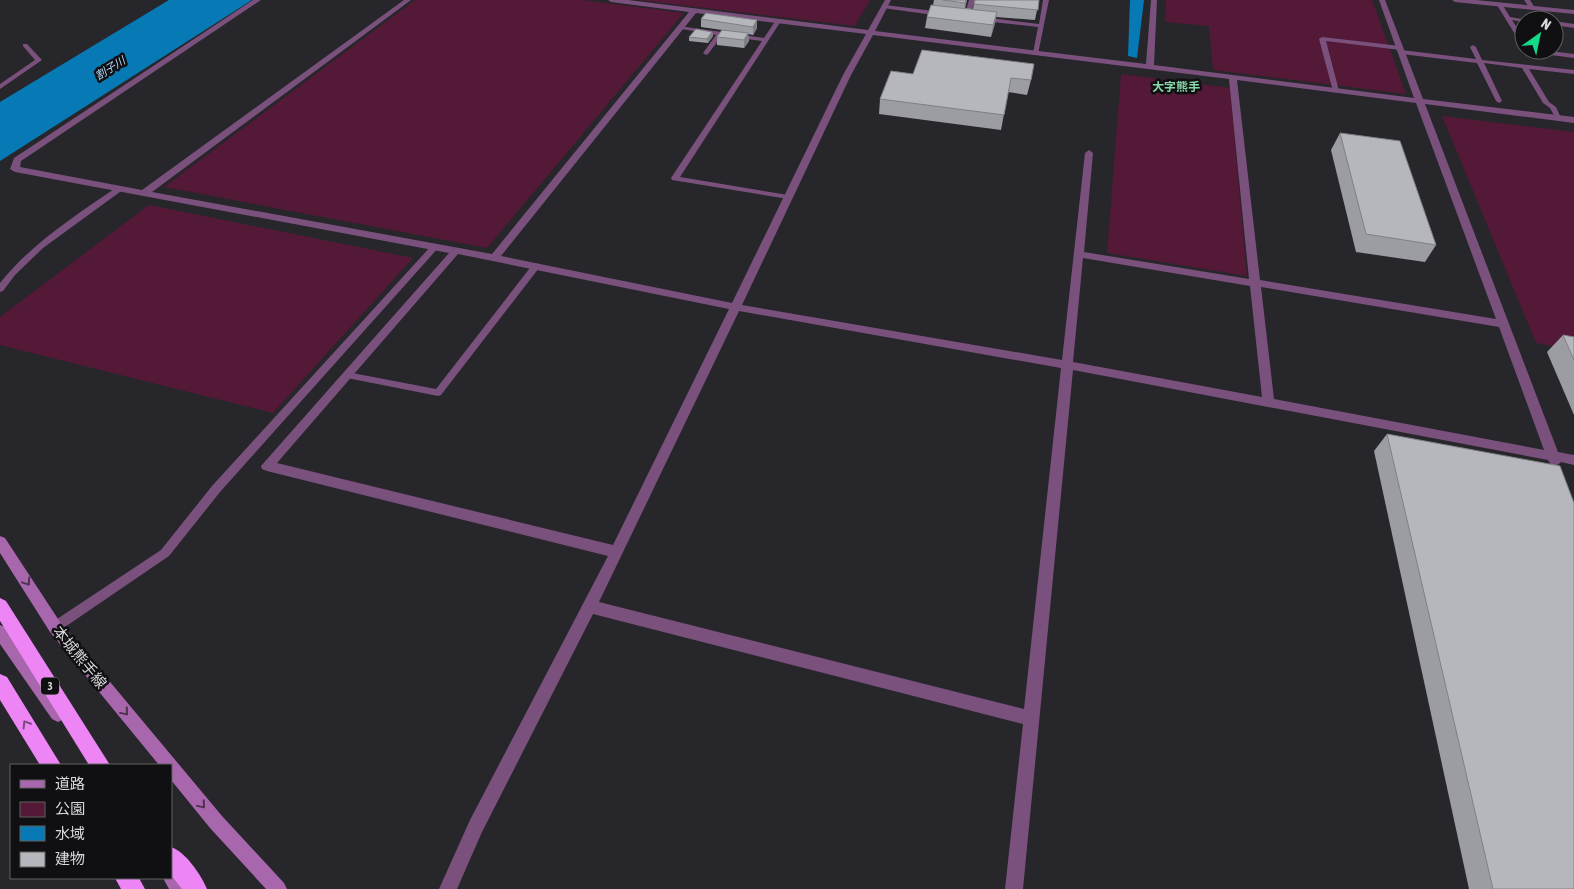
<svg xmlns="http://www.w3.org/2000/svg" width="1574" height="889" viewBox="0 0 1574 889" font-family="'Asap Condensed','Noto Sans JP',sans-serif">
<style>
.green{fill:#531937}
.water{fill:#077ab6}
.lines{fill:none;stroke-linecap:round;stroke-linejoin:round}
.lane{fill:#7a517d;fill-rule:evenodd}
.street{fill:#7a517d;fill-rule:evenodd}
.secondary{fill:#a866ad;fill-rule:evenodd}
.highway{fill:#ed85f5;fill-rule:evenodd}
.wall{fill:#9c9da3}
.shaded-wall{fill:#7f8084}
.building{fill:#b5b7bd;stroke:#7f8084}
.oneway{stroke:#4d3250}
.oneway2{stroke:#7e4a84}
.labels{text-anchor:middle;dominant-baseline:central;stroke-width:5;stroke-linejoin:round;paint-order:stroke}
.far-water-label{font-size:11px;font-style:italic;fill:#b4defe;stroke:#101012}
.shield{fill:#101012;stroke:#9c9c9f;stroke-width:1}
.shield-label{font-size:11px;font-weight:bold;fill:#d8d8db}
.far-quarter-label{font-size:12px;font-weight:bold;fill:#88d5a9;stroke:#101012}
.near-street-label{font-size:15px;fill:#d8d8db;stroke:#101012}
</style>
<rect width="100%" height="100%" fill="#27262b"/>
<g class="green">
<polygon points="415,0 582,0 684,13 487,248 164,187"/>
<polygon points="638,0 870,0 855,26"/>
<polygon points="1166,0 1372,0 1406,94 1213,70 1209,26 1165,22"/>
<polygon points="1121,74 1230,88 1247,276 1107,253"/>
<polygon points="1442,116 1574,132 1574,350 1536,343"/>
<polygon points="149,205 413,258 273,413 0,345 0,317"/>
</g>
<g class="water">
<polygon points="169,0 252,0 0,161 0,102"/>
<polygon points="1130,0 1144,0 1137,58 1128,56"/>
</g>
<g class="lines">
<g class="lane">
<polygon points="969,0 975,0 970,17 967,19 964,17"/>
<polygon points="1043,0 1049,0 1038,54 1033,53 1038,27 983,21 980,19 983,17 1039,24"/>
<polygon points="1524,0 1530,0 1535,8 1534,9 1530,9"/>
<polygon points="1500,3 1502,4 1510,17 1527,20 1524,20 1524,22 1512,20 1524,39 1524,46 1521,44 1497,5"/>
<polygon points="885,5 941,12 944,14 941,16 883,8 882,7"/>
<polygon points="778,19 781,21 680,177 788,195 792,197 788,199 672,180 671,178 762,41 722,36 708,54 706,55 703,53 716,35 676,28 679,26 764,38 776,20"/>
<polygon points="1554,21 1574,24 1574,28 1554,25"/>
<polygon points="1322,37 1400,46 1403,48 1400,50 1326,41 1339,91 1336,93 1333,91 1319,39"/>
<polygon points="23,44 27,44 42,60 0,89 0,84 35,60 23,46"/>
<polygon points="1473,45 1476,47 1482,60 1574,70 1574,74 1529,69 1549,102 1556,107 1561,118 1560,119 1556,119 1550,108 1543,103 1522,68 1484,63 1502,101 1499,103 1496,101 1477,63 1401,54 1398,52 1401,50 1476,59 1470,47"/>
<polygon points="1525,50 1542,50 1574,54 1574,58 1528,52"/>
<path d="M 117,187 L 120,187 L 124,189 L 43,248 L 15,275 L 3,291 L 0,292 L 0,283 C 32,243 75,216 117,187 Z"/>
<polygon points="432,245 435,245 439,247 220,492 169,556 59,631 55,632 51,631 49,627 51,623 161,550 212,486"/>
<polygon points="536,263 540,266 539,268 441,395 438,396 347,378 342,375 347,372 436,389 533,264"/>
</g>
<g class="street">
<path d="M 253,0 L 261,0 L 21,161 L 20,167 L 142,190 L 404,0 L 411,0 L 152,192 L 492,254 L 689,12 L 611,2 L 608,0 L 628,0 L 868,30 L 885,0 L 891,0 L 875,31 L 1146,64 L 1151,0 L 1157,0 L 1154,65 L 1414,98 L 1379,0 L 1385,0 L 1423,99 L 1574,117 L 1574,123 L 1425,104 L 1558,452 L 1574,455 L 1574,465 L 1561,462 L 1555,467 L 1551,465 L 1548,460 L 1073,370 L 1023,889 L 1005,889 L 1023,724 L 593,614 L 482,832 L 457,889 L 439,889 L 470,820 L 608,556 L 267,471 L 262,469 L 261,466 L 449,253 L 15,172 L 10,169 L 14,158 ZM 696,13 L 866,34 L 843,75 L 732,303 L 501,256 ZM 873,35 L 1229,79 L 1249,279 L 1084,252 L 1093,153 L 1089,150 L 1085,153 L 1062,360 L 742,305 L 851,75 ZM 1237,80 L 1416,103 L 1496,319 L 1260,280 ZM 458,254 L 729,309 L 613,545 L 277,463 ZM 1083,258 L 1250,286 L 1262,397 L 1073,362 ZM 1261,287 L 1499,327 L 1544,450 L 1274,399 ZM 739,311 L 1061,368 L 1024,709 L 599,602 Z"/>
<polygon points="1452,0 1476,0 1574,10 1574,14 1455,2"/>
</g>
<g class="secondary">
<polygon points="0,536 5,538 60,622 222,816 284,883 287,889 266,889 210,828 171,780 171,765 159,765 50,632 0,553"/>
<polygon points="0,625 5,627 64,709 66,714 64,719 58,722 52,719 0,644"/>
<polygon points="171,867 177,870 189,889 169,889 163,878 171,878"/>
</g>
<g class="highway">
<polygon points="0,598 6,601 110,765 89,765 0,621"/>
<polygon points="0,674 7,677 61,765 40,765 0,700"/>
<path d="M 171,847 C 186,852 201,875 207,889 L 182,889 L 171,875 Z"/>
<polygon points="115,878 139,878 145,889 121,889"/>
</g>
</g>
<g class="wall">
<polygon points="934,0 967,0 965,8 973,9 974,4 1039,0 1035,20 996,17 991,37 925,28 927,17 933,5"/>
<polygon points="706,13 757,28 753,35 748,34 749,41 744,48 717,45 717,37 722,30 701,27 701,19"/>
<polygon points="712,32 713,36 708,43 689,41 689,37"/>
<polygon points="922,50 1031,80 1027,95 1008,92 1001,130 879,114 880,99 913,74"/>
<polygon points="1340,133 1436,245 1425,262 1356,252 1331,150"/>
<polygon points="1563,335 1574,337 1574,415 1547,352"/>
<polygon points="1387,434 1574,889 1469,889 1374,451"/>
</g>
<g class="shaded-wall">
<polygon points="966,0 967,0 964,13 965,3"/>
<polygon points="997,12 995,24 991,37 993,25"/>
<polygon points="757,20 757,28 753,35 753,27"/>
<polygon points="712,32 713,36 708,43 707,39"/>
<polygon points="748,33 749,41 744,48 744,40"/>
</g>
<g class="building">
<polygon points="943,0 966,0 965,3"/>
<polygon points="975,0 1039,0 1038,10 974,4"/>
<polygon points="931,5 997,12 993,25 927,17"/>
<polygon points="706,13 757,20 753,27 701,19"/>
<polygon points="696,29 712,32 707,39 689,37"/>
<polygon points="722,30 748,33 744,40 717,37"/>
<polygon points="922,50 1034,64 1031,80 1011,78 1004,115 880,99 891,71 913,74"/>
<polygon points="1340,133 1400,141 1436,245 1366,234"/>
<polygon points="1563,335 1574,337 1574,360"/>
<polygon points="1387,434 1560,466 1574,503 1574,889 1493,889"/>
</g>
<defs><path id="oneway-chevron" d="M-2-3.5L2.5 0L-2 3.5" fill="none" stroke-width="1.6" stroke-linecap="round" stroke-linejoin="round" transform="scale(1.25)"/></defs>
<g class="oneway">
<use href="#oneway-chevron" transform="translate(27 582) rotate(56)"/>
<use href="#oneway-chevron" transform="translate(125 712) rotate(50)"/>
<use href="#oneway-chevron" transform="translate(202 805) rotate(50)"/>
</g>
<use class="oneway2" href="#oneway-chevron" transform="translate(26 724) rotate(-122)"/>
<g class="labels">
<g class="far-water-label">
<text transform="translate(110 68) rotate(-32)">割子川</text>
</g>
<rect class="shield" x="41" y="677.5" width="18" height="17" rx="4"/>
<g class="shield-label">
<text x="50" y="686">3</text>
</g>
<g class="far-quarter-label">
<text x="1176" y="87">大字熊手</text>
</g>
<g class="near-street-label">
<text transform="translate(80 657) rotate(51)">本城熊手線</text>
</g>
</g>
<rect x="10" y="764" width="162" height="115" fill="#101012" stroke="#606062"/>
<rect x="20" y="780" width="25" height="8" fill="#a866ad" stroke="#606062"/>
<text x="55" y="789" font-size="15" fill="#d8d8db">道路</text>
<rect x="20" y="802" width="25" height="15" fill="#531937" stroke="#606062"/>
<text x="55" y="814" font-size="15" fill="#d8d8db">公園</text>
<rect x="20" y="826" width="25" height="15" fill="#077ab6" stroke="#606062"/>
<text x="55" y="839" font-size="15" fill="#d8d8db">水域</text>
<rect x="20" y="852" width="25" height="15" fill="#b5b7bd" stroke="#606062"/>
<text x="55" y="864" font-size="15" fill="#d8d8db">建物</text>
<g transform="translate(1539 35) rotate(33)"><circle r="24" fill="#101012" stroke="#606062"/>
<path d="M0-4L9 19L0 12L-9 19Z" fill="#14d989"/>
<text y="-8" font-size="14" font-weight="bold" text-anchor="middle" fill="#d8d8db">N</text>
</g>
</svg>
